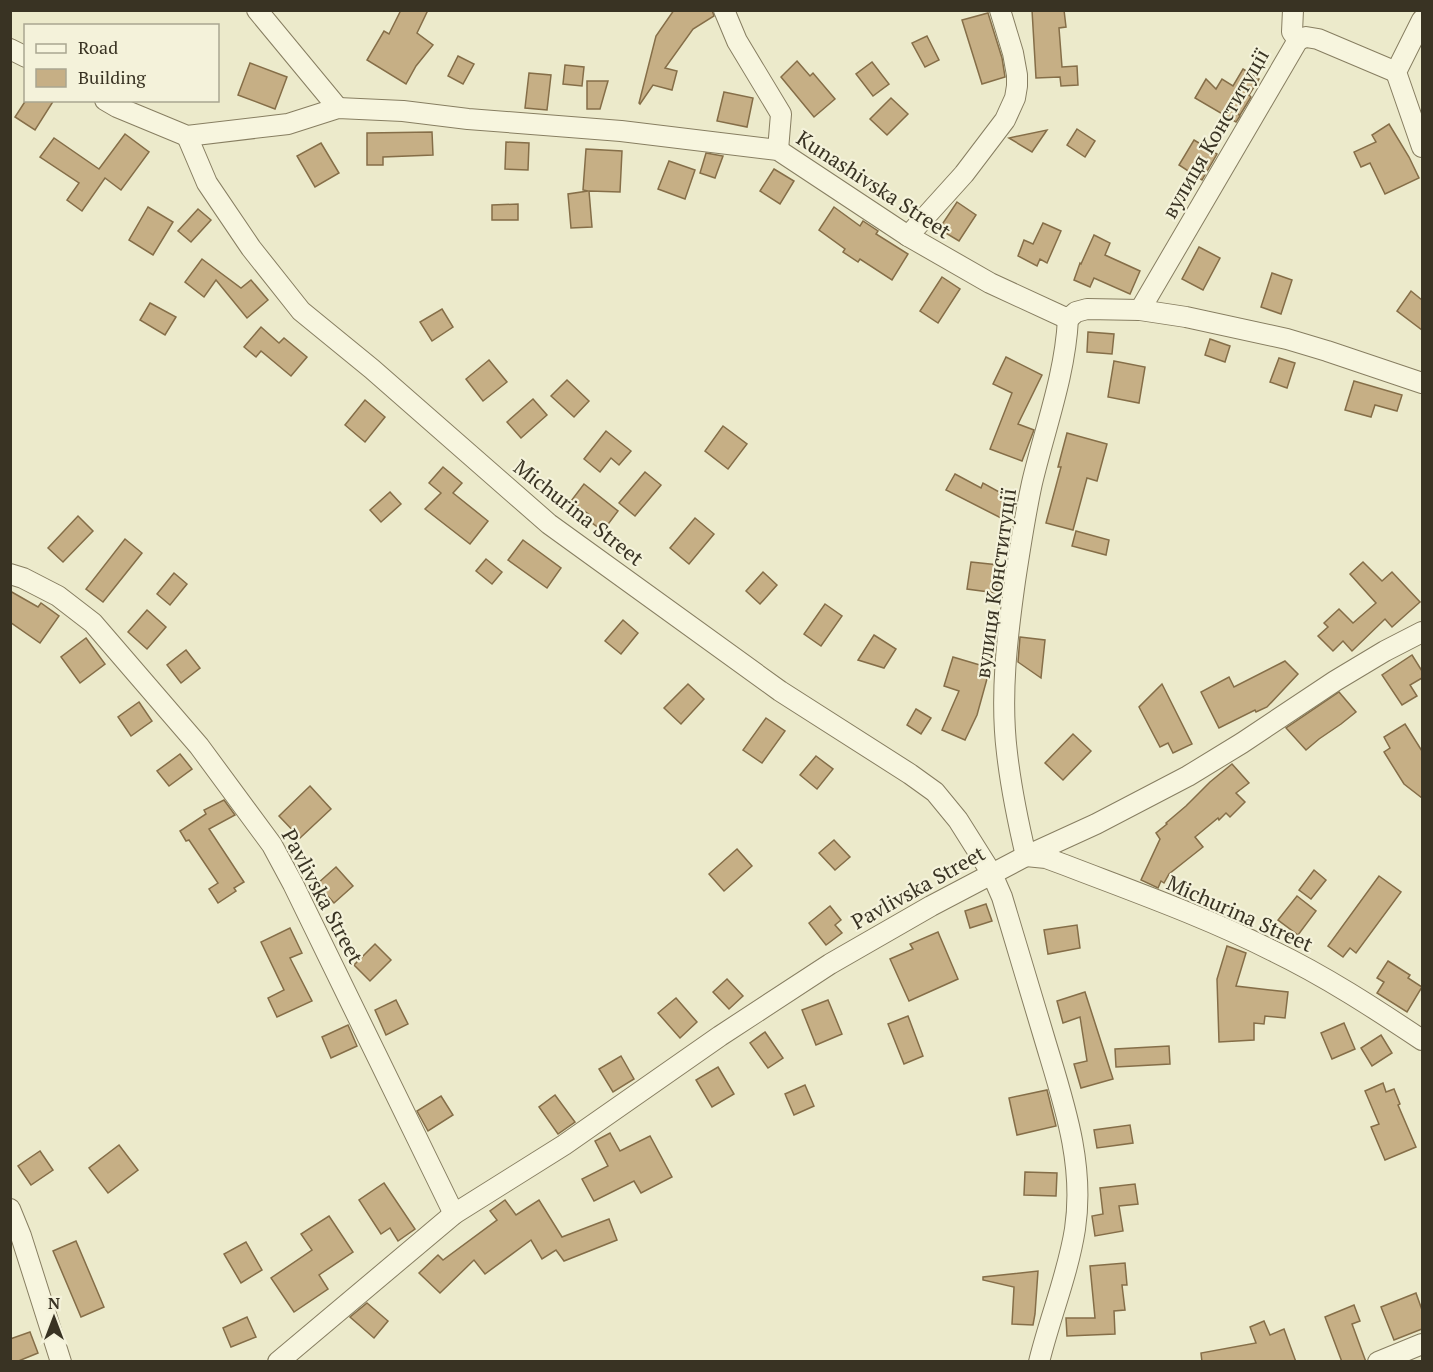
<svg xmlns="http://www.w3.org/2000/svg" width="1433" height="1372" viewBox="0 0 1433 1372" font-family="'PT Serif',serif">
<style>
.building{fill:#c6af85;stroke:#856e48;stroke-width:1.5}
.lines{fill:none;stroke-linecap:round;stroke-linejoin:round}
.street-casing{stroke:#877e61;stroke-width:22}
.street{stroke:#f7f5de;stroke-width:20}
.labels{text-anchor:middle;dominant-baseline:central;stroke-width:4.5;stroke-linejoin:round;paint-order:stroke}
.street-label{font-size:21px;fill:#393323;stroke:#f4f2da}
</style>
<rect width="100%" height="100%" fill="#eceacb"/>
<g class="building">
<polygon points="401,10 428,10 417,33 433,45 416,66 406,84 367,60 384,31 389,34"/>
<polygon points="674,10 712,10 714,16 693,29 665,68 677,71 672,90 653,85 640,104 639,103 656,36"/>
<polygon points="1032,10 1064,10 1066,27 1059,28 1062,67 1077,66 1078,85 1061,86 1060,77 1036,78"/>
<polygon points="988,13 1002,58 1005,77 982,84 962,20"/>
<polygon points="927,36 939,60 925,67 912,43"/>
<polygon points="458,56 474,64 463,84 448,76"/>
<polygon points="797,61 810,76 813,73 835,99 814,117 781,77"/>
<polygon points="872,62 889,84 873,96 856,74"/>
<polygon points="250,63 287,77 275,109 238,95"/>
<polygon points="565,65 584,67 582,86 563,84"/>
<polygon points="1243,69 1259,79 1249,95 1251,97 1240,115 1238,114 1240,116 1236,122 1195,98 1206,79 1216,89 1222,79 1233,86"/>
<polygon points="529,73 551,75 547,110 525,108"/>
<polygon points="587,81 608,81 600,109 587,109"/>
<polygon points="724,92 753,98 747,127 717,121"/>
<polygon points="891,98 908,114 887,135 870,119"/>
<polygon points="26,100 54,100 35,130 15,117"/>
<polygon points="1389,124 1409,157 1419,178 1385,194 1370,163 1361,167 1354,152 1376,142 1372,135"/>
<polygon points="1077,129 1095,141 1085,157 1067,145"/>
<polygon points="1047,130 1032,152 1009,138"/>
<polygon points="432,132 433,155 383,157 383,165 367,165 367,133"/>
<polygon points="125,134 149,152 121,190 105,178 82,211 67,200 79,183 40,157 54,138 99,169"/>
<polygon points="1194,140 1217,154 1202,180 1179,165"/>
<polygon points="506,142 529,143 528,170 505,169"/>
<polygon points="321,143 339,173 315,187 297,156"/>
<polygon points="586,149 622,151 620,192 589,191 592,227 571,228 568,194 588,191 583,190"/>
<polygon points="706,153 723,156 715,178 700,173"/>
<polygon points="669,161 695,170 685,199 658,189"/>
<polygon points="774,169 794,181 780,204 760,191"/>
<polygon points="957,202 976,215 959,241 939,229"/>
<polygon points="518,204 518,220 492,220 492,205"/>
<polygon points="148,207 173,222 153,255 129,240"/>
<polygon points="834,207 860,226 863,221 878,231 876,234 908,254 892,280 860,259 858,262 843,252 845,249 819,230"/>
<polygon points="198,209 211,220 191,242 178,231"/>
<polygon points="1043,223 1061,231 1047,263 1040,259 1037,266 1018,256 1024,240 1033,244"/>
<polygon points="1094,235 1110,243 1105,255 1140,271 1130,294 1094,278 1090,287 1074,280 1080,263 1081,264"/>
<polygon points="1199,247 1220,258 1203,290 1182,279"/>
<polygon points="202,259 241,288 251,280 268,300 247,318 216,280 204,297 185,282"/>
<polygon points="1272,273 1292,280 1281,314 1261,307"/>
<polygon points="942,277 960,289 938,323 920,311"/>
<polygon points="1411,291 1422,300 1422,330 1397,311"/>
<polygon points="150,303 176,317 165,335 140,320"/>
<polygon points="442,309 453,327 432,341 420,322"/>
<polygon points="261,327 279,343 284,338 307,357 291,376 261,351 256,357 244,347"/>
<polygon points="1088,332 1114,334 1112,354 1087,352"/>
<polygon points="1210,339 1230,346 1225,362 1205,355"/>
<polygon points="1006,357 1042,375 1018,424 1034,430 1022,461 990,449 1012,393 993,384"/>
<polygon points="1279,358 1295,363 1287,388 1270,382"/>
<polygon points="489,360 507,382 483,401 466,379"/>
<polygon points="1114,361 1145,367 1139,403 1108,397"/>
<polygon points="567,380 589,401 574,417 551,396"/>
<polygon points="1354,381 1402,395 1397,411 1375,405 1371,417 1345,410"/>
<polygon points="533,399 547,415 521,438 507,422"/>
<polygon points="365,400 385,417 365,442 345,425"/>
<polygon points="723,426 747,444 728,469 705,451"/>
<polygon points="606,431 631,451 619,465 611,458 600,472 584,459"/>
<polygon points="1067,433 1107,444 1097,481 1087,478 1073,530 1046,523 1061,467 1058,467"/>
<polygon points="443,467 462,483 453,493 488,521 470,544 425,509 441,493 429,483"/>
<polygon points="645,472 661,485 635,516 619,503"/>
<polygon points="955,474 981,488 983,483 1012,499 1001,518 946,490"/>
<polygon points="584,484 618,511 603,531 588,520 591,516 571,501"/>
<polygon points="390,492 401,504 381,522 370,510"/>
<polygon points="78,516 93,531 63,562 48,548"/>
<polygon points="695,518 714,534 689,564 670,548"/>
<polygon points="1076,531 1109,540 1106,555 1072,546"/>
<polygon points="125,539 142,553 103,602 86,589"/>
<polygon points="523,540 561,568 547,588 508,560"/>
<polygon points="486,559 502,572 492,584 476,571"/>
<polygon points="971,562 999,565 996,593 967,589"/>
<polygon points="1363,562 1382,581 1392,572 1420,602 1392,627 1385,619 1352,651 1343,641 1333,651 1318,636 1328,627 1324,623 1339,609 1353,623 1376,603 1350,574"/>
<polygon points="763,572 777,585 760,604 746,591"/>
<polygon points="174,573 187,584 170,605 157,594"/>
<polygon points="10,591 38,607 41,603 59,616 40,643 10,622"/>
<polygon points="825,604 842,616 821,646 804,634"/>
<polygon points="147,610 166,627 147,649 128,632"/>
<polygon points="623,620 638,633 621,654 605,641"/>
<polygon points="874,635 896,649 884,668 858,660"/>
<polygon points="1020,637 1045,640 1041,678 1018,662"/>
<polygon points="86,638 105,664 80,683 61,657"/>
<polygon points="186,650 200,668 181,683 167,665"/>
<polygon points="1412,655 1422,671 1422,678 1410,685 1417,696 1402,705 1382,675"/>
<polygon points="953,657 990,668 977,715 965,740 942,730 959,691 944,686"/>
<polygon points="1285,661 1298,674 1267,707 1256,712 1255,710 1219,728 1201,692 1229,677 1234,687"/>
<polygon points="688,684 704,699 681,724 664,708"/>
<polygon points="1162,684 1192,744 1173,753 1168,743 1160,747 1139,707"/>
<polygon points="1339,692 1356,712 1341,724 1319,739 1306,750 1286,728"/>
<polygon points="139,702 152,721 131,736 118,717"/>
<polygon points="916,709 931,718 921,734 907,725"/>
<polygon points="766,718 785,731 762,763 743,750"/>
<polygon points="1405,724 1422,751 1422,798 1404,784 1384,752 1390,748 1384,737"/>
<polygon points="1073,734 1091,751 1063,780 1045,763"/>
<polygon points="180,754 192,769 169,786 157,771"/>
<polygon points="816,756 833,769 817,789 800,775"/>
<polygon points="1232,764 1249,783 1236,793 1245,802 1230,817 1226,813 1219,820 1218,818 1195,837 1203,847 1169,874 1164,883 1161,881 1158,888 1141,880 1160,839 1156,833 1167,824 1166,823 1186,806 1210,782"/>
<polygon points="310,786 331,809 300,838 279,816"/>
<polygon points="224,800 235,815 209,829 244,882 234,888 236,891 218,903 209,889 218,883 189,840 186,841 180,831 206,814 204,810"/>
<polygon points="834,840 850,857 835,870 819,853"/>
<polygon points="737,849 752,866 724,891 709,874"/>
<polygon points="336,867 353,886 334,903 317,884"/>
<polygon points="1314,870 1326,880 1311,899 1299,890"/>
<polygon points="1379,876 1401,892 1356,953 1350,948 1343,957 1328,946"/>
<polygon points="1297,896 1316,911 1298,935 1278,920"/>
<polygon points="986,904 992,921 970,928 965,911"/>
<polygon points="830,906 841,920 835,925 842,933 826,945 809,923"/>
<polygon points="1077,925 1080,948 1048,954 1044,930"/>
<polygon points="290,928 302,953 290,958 312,1001 277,1017 268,998 284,990 261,942"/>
<polygon points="938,932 958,979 909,1001 890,959 913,949 910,944"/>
<polygon points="375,944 391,960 370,981 354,965"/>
<polygon points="1227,946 1246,953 1236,986 1288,992 1285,1018 1265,1016 1264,1024 1254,1023 1254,1040 1219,1042 1217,979"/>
<polygon points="1388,961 1410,975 1408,978 1422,987 1407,1012 1377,993 1384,982 1377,978"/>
<polygon points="727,979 743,996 729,1009 713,992"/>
<polygon points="1085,992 1113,1079 1081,1088 1074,1064 1087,1061 1080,1017 1063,1023 1057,1001"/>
<polygon points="676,998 697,1022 680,1038 658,1013"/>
<polygon points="396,1000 408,1024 386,1035 375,1010"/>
<polygon points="828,1000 842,1034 816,1045 802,1010"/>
<polygon points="908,1016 923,1056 904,1064 888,1024"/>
<polygon points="1344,1023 1355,1049 1332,1059 1321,1033"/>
<polygon points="348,1025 357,1046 331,1058 322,1037"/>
<polygon points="765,1032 783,1058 768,1068 750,1043"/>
<polygon points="1381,1035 1392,1053 1372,1066 1361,1048"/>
<polygon points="1169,1046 1170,1064 1116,1067 1115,1049"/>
<polygon points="621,1056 634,1079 613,1092 599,1069"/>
<polygon points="718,1067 734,1094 712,1107 696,1080"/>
<polygon points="1383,1083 1386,1092 1394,1089 1400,1104 1398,1105 1416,1147 1385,1160 1371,1127 1379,1124 1365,1091"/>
<polygon points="805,1085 814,1106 794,1115 785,1094"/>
<polygon points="1047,1090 1056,1126 1017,1135 1009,1098"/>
<polygon points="555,1095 575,1122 558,1134 539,1107"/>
<polygon points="441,1096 453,1115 428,1131 417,1111"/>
<polygon points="1130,1125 1133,1143 1097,1148 1094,1130"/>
<polygon points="610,1133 620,1151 650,1136 672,1177 641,1193 634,1181 594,1201 582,1179 608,1166 595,1141"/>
<polygon points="119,1145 138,1170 108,1193 89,1168"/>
<polygon points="40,1151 53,1170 31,1185 18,1166"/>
<polygon points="1025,1172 1057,1173 1056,1196 1024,1195"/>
<polygon points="384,1183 415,1229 398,1241 390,1228 381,1234 359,1200"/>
<polygon points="1135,1184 1138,1204 1119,1206 1123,1231 1095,1236 1092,1216 1103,1214 1100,1188"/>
<polygon points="505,1200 516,1215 539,1200 562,1237 609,1219 617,1240 564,1261 556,1250 542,1259 531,1240 485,1274 474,1260 440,1293 419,1273 438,1255 443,1260 497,1220 490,1211"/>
<polygon points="329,1216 353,1252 319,1275 328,1289 294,1312 271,1278 312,1250 301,1234"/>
<polygon points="76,1241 104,1307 81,1317 53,1251"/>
<polygon points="246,1242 262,1270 241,1283 224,1254"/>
<polygon points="1125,1263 1127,1285 1122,1285 1125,1310 1114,1311 1115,1334 1067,1336 1066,1318 1095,1318 1090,1266"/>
<polygon points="1038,1271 1035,1314 1033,1325 1012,1324 1014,1287 983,1280 983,1277"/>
<polygon points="1416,1293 1422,1310 1422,1329 1394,1340 1381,1307"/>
<polygon points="367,1303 388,1321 374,1338 350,1317"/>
<polygon points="1354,1305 1360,1321 1352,1324 1366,1362 1342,1362 1325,1317"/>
<polygon points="247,1317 256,1337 231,1347 223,1328"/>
<polygon points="1264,1321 1270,1335 1284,1329 1296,1362 1202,1362 1201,1353 1256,1343 1250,1327"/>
<polygon points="30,1332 38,1353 16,1362 10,1362 10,1339"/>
</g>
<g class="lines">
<defs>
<g id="street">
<polyline points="257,10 338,108"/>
<polyline points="724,10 737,41 781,114 778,150"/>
<polyline points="1422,20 1396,72 1422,147"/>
<polyline points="1298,40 1306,37 1318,39 1396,72"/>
<polyline points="10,49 26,57"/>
<polyline points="105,100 117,107 187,136 288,124 338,108 403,111 468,119 621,131 778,150 908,236 990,283 1068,319 1076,312 1087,309 1140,310 1186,317 1287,339 1327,351 1422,383"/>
<path d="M 187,136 L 207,183 L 251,248 L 301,311 L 372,369 L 549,524 L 780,691 L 910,774 L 935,792 L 958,820 L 992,874 L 1002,897 C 1016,943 1030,990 1044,1037 C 1063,1101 1085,1162 1075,1229 C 1068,1274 1050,1317 1039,1362"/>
<polyline points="908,236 964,174 1005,120 1015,98 1017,86 1017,75 1013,53 1000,10"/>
<polyline points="1140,310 1298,40 1292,32 1293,10"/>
<path d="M 1068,319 C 1065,376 1045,428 1032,483 C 1025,515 1020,548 1015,581 C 1007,638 1000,696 1007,753 C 1011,788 1018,822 1026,856 L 1046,858 L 1065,865 C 1135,892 1206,917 1273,951 C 1325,976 1374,1008 1422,1040"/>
<polyline points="10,574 23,578 58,596 93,623 199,746 272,845 293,884 454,1214"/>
<polyline points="10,1209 21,1236 61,1362"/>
<polyline points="278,1362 454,1214 564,1145 720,1036 830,964 931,906 1026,856 1096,824 1188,776 1242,743 1335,681 1385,651 1422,632"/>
<polyline points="1378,1362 1422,1344"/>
</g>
</defs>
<use href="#street" class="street-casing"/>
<use href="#street" class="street"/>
</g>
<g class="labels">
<g class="street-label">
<text transform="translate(1215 133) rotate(-60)">вулиця Конституції</text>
<text transform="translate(874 184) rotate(33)">Kunashivska Street</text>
<text transform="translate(579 512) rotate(38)">Michurina Street</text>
<text transform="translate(995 583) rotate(-82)">вулиця Конституції</text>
<text transform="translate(918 887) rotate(-29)">Pavlivska Street</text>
<text transform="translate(323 896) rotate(62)">Pavlivska Street</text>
<text transform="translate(1240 913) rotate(24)">Michurina Street</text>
</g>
</g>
<rect width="1433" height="1372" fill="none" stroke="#393323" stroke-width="24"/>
<rect x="24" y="24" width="195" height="78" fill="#f4f2da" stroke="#a9a691" stroke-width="1.5"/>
<rect x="36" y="44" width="30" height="9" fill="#f7f5de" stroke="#a9a691" stroke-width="1.5"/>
<text x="78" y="54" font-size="18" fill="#393323">Road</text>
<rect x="36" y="69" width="30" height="18" fill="#c6af85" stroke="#a9a691" stroke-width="1.5"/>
<text x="78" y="84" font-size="18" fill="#393323">Building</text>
<g transform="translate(54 1318)" stroke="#f4f2da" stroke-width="4.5" paint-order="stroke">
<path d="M0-4.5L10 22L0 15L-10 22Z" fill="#393323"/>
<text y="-9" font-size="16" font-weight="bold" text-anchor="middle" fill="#393323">N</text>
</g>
</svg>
